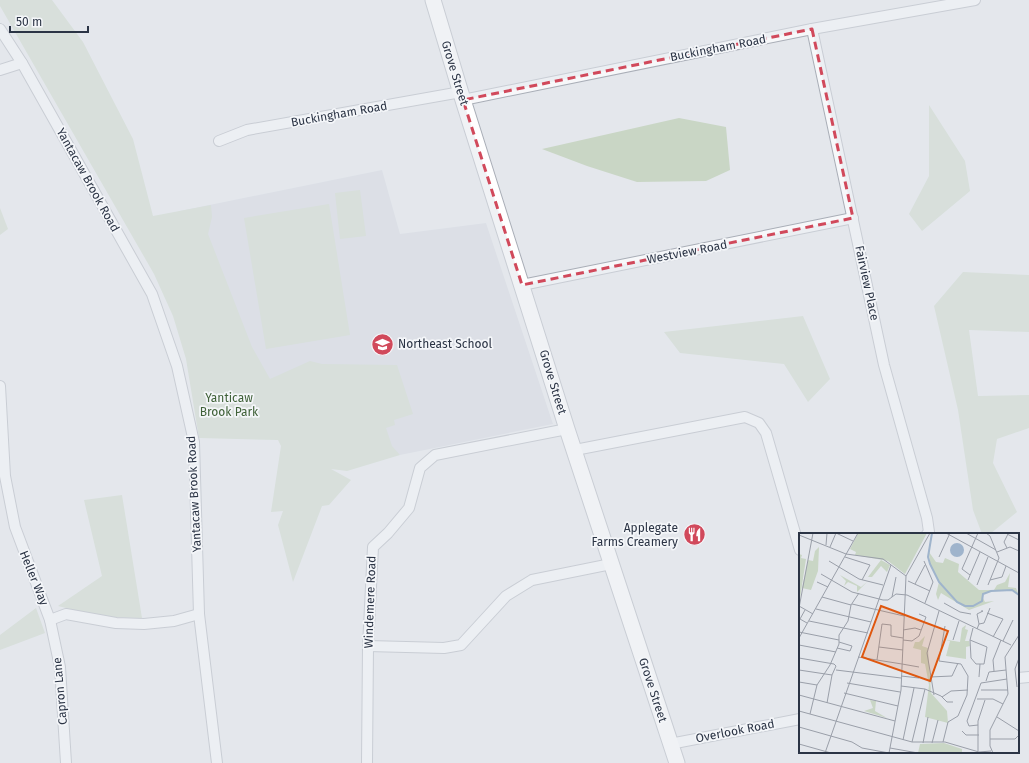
<svg xmlns="http://www.w3.org/2000/svg" width="1029" height="763" viewBox="0 0 1029 763" font-family="'Fira Sans',sans-serif">
<style>
.built{fill:#d2d6de}
.green{fill:#c9d6c5}
.lines{fill:none;stroke-linecap:round;stroke-linejoin:round}
.minor-casing{stroke:#a9aeb7;stroke-width:12}
.secondary-casing{stroke:#a9aeb7;stroke-width:17}
.minor{stroke:#f7f8fa;stroke-width:10}
.secondary{stroke:#fff;stroke-width:15}
.marked{fill:none;stroke:#d1495b;stroke-width:3;stroke-dasharray:8 5;stroke-linejoin:round}
.labels{text-anchor:middle;dominant-baseline:central;stroke-width:3.5;stroke-linejoin:round;paint-order:stroke}
.street-label{font-size:12px;fill:#2b3445;stroke:#f4f6f9}
.poi-label{font-size:12px;fill:#2b3445;stroke:#f4f6f9;text-anchor:start}
.park-label{font-size:12px;fill:#3f6138;stroke:#f4f6f9}
.inset-river{fill:none;stroke:#9fb4cc;stroke-width:2}
.inset-road{fill:none;stroke:#9a9fa9;stroke-width:1}
.view{fill:#df570f;fill-opacity:0.15;stroke:#df570f;stroke-width:2}
.inset-edge{fill:none;stroke:#2b3445;stroke-width:2}
</style>
<rect width="100%" height="100%" fill="#e4e7ec"/>
<polygon class="built" points="382,170 400,234 486,223 553,424 400,455 261,392 180,211"/>
<g class="green">
<polygon points="0,0 52,0 83,42 133,139 153,216 211,205 212,217 208,234 252,347 270,379 310,361 322,364 397,365 413,414 394,420 395,425 386,428 392,446 400,455 347,471 331,469 351,480 329,505 322,506 293,582 278,525 283,511 271,512 281,446 278,440 199,438 186,359 173,316 154,274 0,6"/>
<polygon points="929,105 965,161 970,191 922,231 909,214 929,176"/>
<polygon points="679,118 726,127 730,170 706,181 637,182 587,166 542,149"/>
<polygon points="360,190 366,236 340,239 335,193"/>
<polygon points="329,204 350,335 266,349 244,218"/>
<polygon points="0,208 8,229 0,235"/>
<polygon points="963,272 1029,275 1029,332 969,330 978,396 1029,395 1029,428 997,439 993,463 1017,512 990,534 982,534 973,510 958,410 934,306"/>
<polygon points="803,316 830,379 808,402 784,364 680,353 664,332"/>
<polygon points="122,495 142,618 102,617 58,606 102,576 84,500"/>
<polygon points="36,608 45,633 0,650 0,635"/>
</g>
<g class="lines">
<defs>
<g id="minor">
<polyline points="0,29 22,63 152,294 177,366 194,442 199,614 217,763"/>
<polyline points="812,29 884,365 927,518 929,532 927,534"/>
<polyline points="0,70 22,63"/>
<polyline points="463,100 812,29 975,0"/>
<polyline points="219,141 247,130 461,92"/>
<polyline points="522,285 853,218"/>
<polyline points="0,386 5,476 15,527 50,620 60,667 66,763"/>
<polyline points="575,450 745,417 759,423 766,433 800,550"/>
<polyline points="50,620 66,614 116,623 144,624 174,621 199,614"/>
<polyline points="368,646 444,648 461,645 506,596 532,580 611,564"/>
<polyline points="1018,678 1029,677"/>
<polyline points="670,744 800,719"/>
<polyline points="367,763 368,646 373,547 388,533 409,508 420,468 435,455 567,429"/>
</g>
<polyline id="secondary" points="433,0 463,100 567,429 677,763"/>
</defs>
<use href="#minor" class="minor-casing"/>
<use href="#secondary" class="secondary-casing"/>
<use href="#minor" class="minor"/>
<use href="#secondary" class="secondary"/>
</g>
<path d="M0 0H1029V763H0ZM 812,29 L 853,218 L 522,285 L 463,100 Z" fill="#e4e7ec" fill-opacity=".55" fill-rule="evenodd"/>
<path class="marked" d="M 812,29 L 853,218 L 522,285 L 463,100 Z"/>
<defs>
<symbol id="school-disc" viewBox="-11 -11 22 22"><circle r="9.5" fill="#d1495b" stroke="#f4f6f9"/><path d="M0-5L7-2L0 1L-7-2ZM-4 1L0 2.5L4 1V4Q0 6-4 4Z" fill="#fff"/></symbol>
<symbol id="restaurant-disc" viewBox="-11 -11 22 22"><circle r="9.5" fill="#d1495b" stroke="#f4f6f9"/><path d="M-5-6h1v4h1v-4h1v4h1v-4h1v5L-1.5 .5V6h-2V.5L-5-1ZM5-6V6H3V1.5H1.5Q1.5-4 5-6Z" fill="#fff"/></symbol>
</defs>
<g fill-rule="evenodd">
<use href="#school-disc" x="370" y="332" width="25" height="25"/>
<use href="#restaurant-disc" x="682" y="522" width="25" height="25"/>
</g>
<g class="labels">
<g class="street-label">
<text transform="translate(718 48) rotate(-11)">Buckingham Road</text>
<text transform="translate(455 73) rotate(73)">Grove Street</text>
<text transform="translate(339 114) rotate(-10)">Buckingham Road</text>
<text transform="translate(88 180) rotate(61)">Yantacaw Brook Road</text>
<text transform="translate(687 252) rotate(-11)">Westview Road</text>
<text transform="translate(867 283) rotate(78)">Fairview Place</text>
<text transform="translate(553 382) rotate(73)">Grove Street</text>
<text transform="translate(194 494) rotate(-93)">Yantacaw Brook Road</text>
<text transform="translate(34 578) rotate(68)">Heller Way</text>
<text transform="translate(370 602) rotate(-88)">Windemere Road</text>
<text transform="translate(653 690) rotate(72)">Grove Street</text>
<text transform="translate(60 691) rotate(-95)">Capron Lane</text>
<text transform="translate(735 731) rotate(-11)">Overlook Road</text>
</g>
<g class="poi-label">
<text x="398" y="344">Northeast School</text>
<text x="678" y="528" text-anchor="end">Applegate<tspan x="678" dy="14">Farms Creamery</tspan></text>
</g>
<g class="park-label">
<text x="229" y="398">Yanticaw<tspan x="229" dy="14">Brook Park</tspan></text>
</g>
</g>
<g transform="translate(799 533)">
<rect width="220" height="220" fill="#e4e7ec"/>
<path d="M 59,0 L 128,0 L 106,41 L 89,28 L 56,22 L 57,19 L 51,16 ZM 20,14 L 19,38 L 12,57 L 3,55 L 9,27 L 14,28 L 16,18 ZM 130,19 L 137,29 L 144,30 L 146,25 L 160,31 L 159,39 L 180,57 L 195,57 L 198,52 L 206,49 L 211,40 L 209,54 L 217,55 L 220,63 L 215,58 L 192,58 L 184,61 L 184,65 L 186,69 L 195,68 L 170,77 L 142,60 L 139,67 L 137,61 L 140,49 L 131,31 ZM 0,21 L 3,22 L 2,25 L 7,26 L 1,65 ZM 82,27 L 91,32 L 88,39 L 82,33 L 73,44 L 69,44 ZM 41,42 L 62,54 L 68,49 L 58,59 L 58,53 L 49,49 L 45,53 L 47,48 ZM 167,92 L 166,96 L 169,97 L 166,108 L 170,108 L 171,113 L 167,114 L 167,126 L 147,123 L 151,108 L 143,106 L 161,109 L 163,95 ZM 126,103 L 123,113 L 129,115 L 132,160 L 148,178 L 149,190 L 126,184 L 130,152 L 126,131 L 122,130 L 122,117 L 114,115 L 116,109 L 120,109 ZM 71,167 L 77,168 L 76,178 L 88,185 L 65,178 L 74,175 ZM 145,210 L 163,216 L 163,220 L 119,220 L 121,211 Z" fill="#c9d6c5"/>
<path d="M151 17a7 7 0 1 1 14 0a7 7 0 1 1-14 0Z" fill="#9fb4cc"/>
<path class="inset-river" d="M 133,0 L 129,24 L 131,31 L 140,49 L 158,69 L 166,73 L 174,73 L 183,68 L 184,61 L 192,58 L 213,57 L 220,62"/>
<path class="inset-road" d="M 147,0 L 220,40M 167,0 L 197,17M 187,0 L 191,3 L 200,25 L 189,52M 208,1 L 220,7M 0,2 L 47,21M 27,12 L 28,0M 31,14 L 37,0 L 54,8M 208,15 L 205,9 L 209,1M 198,19 L 211,14 L 220,18M 47,21 L 84,26 L 107,43 L 102,157 L 90,220M 46,24 L 71,32 L 63,47M 140,24 L 151,0M 30,28 L 60,46 L 84,52M 125,28 L 134,49 L 126,70M 22,41 L 53,59 L 84,67 L 89,67 L 97,61 L 108,62 L 212,112M 171,42 L 163,36 L 179,0M 107,43 L 131,0M 169,47 L 181,19M 191,47 L 203,44 L 207,33M 109,48 L 131,58M 18,49 L 29,54M 116,51 L 126,32M 178,52 L 189,24M 23,64 L 52,72M 93,64 L 97,44M 145,70 L 161,79 L 172,81M 53,71 L 105,83M 0,73 L 14,81M 0,75 L 14,0M 17,76 L 72,89M 6,77 L 1,86 L 8,90M 188,80 L 204,86 L 194,104M 10,88 L 69,100M 180,91 L 185,90 L 191,75M 178,96 L 180,91 L 178,81 L 184,78 L 182,78M 104,97 L 116,95 L 122,97M 0,99 L 40,107M 0,105 L 59,0M 104,107 L 113,108 L 120,103 L 127,84 L 120,81M 154,107 L 160,88M 171,107 L 188,114 L 185,131 L 177,131 L 172,125 L 171,107 L 174,95M 204,108 L 214,87M 0,112 L 37,119M 80,114 L 104,117M 38,115 L 51,118 L 53,113 L 40,109M 59,124 L 103,131M 0,125 L 35,131 L 37,133 L 33,142 L 0,137M 78,127 L 83,91 L 92,92 L 92,103 L 104,105M 103,131 L 120,134M 37,137 L 102,145M 195,138 L 194,127 L 202,107M 102,143 L 120,145M 131,144 L 153,143 L 159,130M 180,144 L 181,131M 187,148 L 190,139 L 207,137M 0,149 L 18,152M 48,150 L 101,159M 102,153 L 126,156 L 142,163 L 148,169 L 154,169M 218,154 L 216,136 L 220,125M 182,157 L 209,157M 45,160 L 99,173M 0,162 L 96,188M 135,162 L 128,120 L 140,78M 143,164 L 152,158 L 169,157M 178,166 L 194,166 L 204,171M 28,170 L 33,142M 0,178 L 113,209 L 146,209 L 180,219 L 192,218M 11,181 L 18,152 L 31,132 L 40,111 L 40,102 L 49,88 L 52,72 L 60,60M 198,184 L 220,198M 179,192 L 170,193 L 168,188 L 182,150 L 208,146M 0,194 L 53,209 L 63,215 L 90,220M 163,198 L 167,202 L 180,202M 191,206 L 216,206 L 220,202M 104,207 L 115,155M 113,209 L 126,156M 144,209 L 149,189 L 159,183 L 168,162 L 169,143 L 162,131 L 140,128 L 146,93M 124,210 L 129,184M 133,210 L 139,187M 0,211 L 32,220M 91,215 L 119,220M 179,218 L 179,188 L 186,167M 26,220 L 92,32M 194,220 L 191,213 L 191,197 L 209,161 L 206,124 L 220,102"/>
<path class="view" d="M 82,73 L 149,98 L 131,148 L 63,124 Z"/>
<rect width="220" height="220" class="inset-edge"/>
</g>
<path d="M10 26v6h78v-6" fill="none" stroke="#2b3445" stroke-width="2"/>
<text x="16" y="26" font-size="12" fill="#2b3445" stroke="#f4f6f9" stroke-width="3" paint-order="stroke">50 m</text>
</svg>
